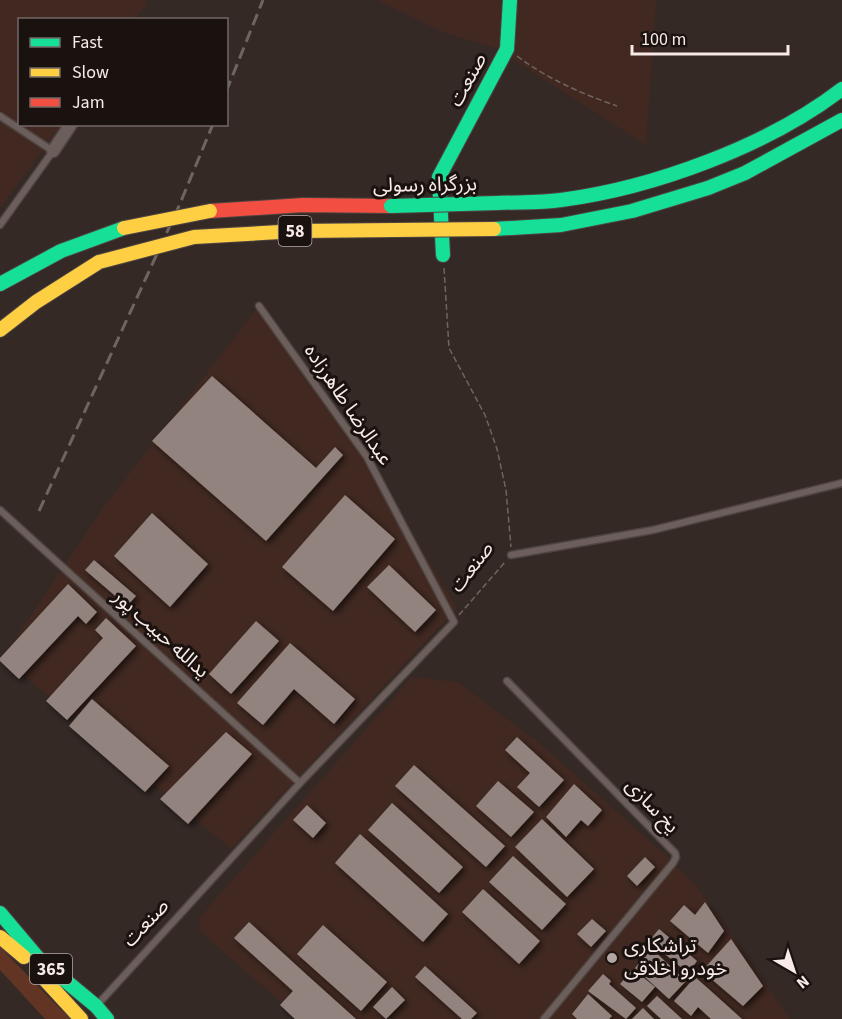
<svg xmlns="http://www.w3.org/2000/svg" width="842" height="1019" viewBox="0 0 842 1019" font-family="'Source Sans 3','Noto Sans Arabic',sans-serif">
<style>
.built{fill:#412921}
.green{fill:#623424}
.building{fill:#93837e;filter:url(#shadow)}
.lines{fill:none;stroke-linecap:round;stroke-linejoin:round}
.lane-casing{stroke:#4e4542;stroke-width:9}
.street-casing{stroke:#4e4542;stroke-width:15}
.fast-casing{stroke:#4e4542;stroke-width:16}
.slow-casing{stroke:#4e4542;stroke-width:16}
.jam-casing{stroke:#4e4542;stroke-width:16}
.path{stroke:#706460;stroke-width:1.5;stroke-dasharray:6 3;stroke-linecap:butt}
.lane{stroke:#6c5f5b;stroke-width:6}
.street{stroke:#6c5f5b;stroke-width:12}
.fast{stroke:#16e098;stroke-width:14}
.slow{stroke:#ffcf43;stroke-width:14}
.jam{stroke:#f24e42;stroke-width:14}
.rail{stroke:#6f6460;stroke-width:3;stroke-dasharray:12 6;stroke-linecap:butt}
.fast-bridge-casing{stroke:#4e4542;stroke-width:16;stroke-linecap:butt}
.slow-bridge-casing{stroke:#4e4542;stroke-width:16;stroke-linecap:butt}
.fast-bridge{stroke:#16e098;stroke-width:14}
.slow-bridge{stroke:#ffcf43;stroke-width:14}
.poi-dot{fill:#b3a6a2;stroke:#1a120f;stroke-width:2}
.labels{text-anchor:middle;dominant-baseline:central;stroke-width:6;stroke-linejoin:round;paint-order:stroke}
.shield{fill:#1a120f;stroke:#b5a9a6;stroke-width:1.5}
.shield-label{font-size:18px;font-weight:bold;fill:#f8eae6}
.street-label{font-size:20px;fill:#f8eae6;stroke:#1a120f}
.poi-label{font-size:20px;fill:#f8eae6;stroke:#1a120f;text-anchor:start}
</style>
<defs>
<filter id="shadow"><feDropShadow dx="3" dy="3" stdDeviation="3" flood-color="#0009"/></filter>
</defs>
<rect width="100%" height="100%" fill="#342925"/>
<g class="built">
<polygon points="0,0 145,0 148,2 136,19 20,20 20,124 61,125 0,208"/>
<polygon points="377,0 656,0 646,145 495,48 442,32"/>
<polygon points="259,306 370,462 457,608 231,849 3,658 105,505"/>
<polygon points="412,677 458,682 538,742 664,854 696,885 790,1019 300,1019 200,931 199,918"/>
</g>
<polygon class="green" points="0,947 70,1019 45,1019 0,970"/>
<g class="building">
<polygon points="212,376 316,468 335,447 343,455 266,541 152,441"/>
<polygon points="345,495 395,539 333,611 282,567"/>
<polygon points="152,513 208,564 170,607 114,556"/>
<polygon points="94,560 136,596 127,606 85,570"/>
<polygon points="389,565 436,610 415,632 367,587"/>
<polygon points="68,584 97,612 86,624 78,616 19,679 0,661 0,658"/>
<polygon points="106,618 136,646 67,720 46,701 103,638 95,630"/>
<polygon points="256,621 279,641 231,694 209,674"/>
<polygon points="290,643 355,699 334,724 294,689 263,725 237,703"/>
<polygon points="92,699 169,766 145,792 69,726"/>
<polygon points="226,732 252,754 188,824 160,799"/>
<polygon points="517,737 564,780 539,807 517,787 530,773 505,750"/>
<polygon points="414,765 505,846 486,867 395,786"/>
<polygon points="498,781 534,812 511,837 476,806"/>
<polygon points="574,784 602,810 588,826 581,820 566,837 546,817"/>
<polygon points="392,803 463,867 439,893 368,830"/>
<polygon points="307,805 326,823 313,838 293,820"/>
<polygon points="542,819 594,869 567,897 515,847"/>
<polygon points="360,834 448,914 423,942 335,863"/>
<polygon points="513,856 566,904 542,930 489,882"/>
<polygon points="645,857 655,867 637,886 627,876"/>
<polygon points="483,889 540,941 519,964 462,912"/>
<polygon points="705,902 724,931 708,953 670,921 684,905 695,915"/>
<polygon points="592,919 606,931 591,947 577,934"/>
<polygon points="249,922 307,975 356,1019 295,1019 280,1005 293,991 234,938"/>
<polygon points="323,925 387,982 361,1011 297,954"/>
<polygon points="659,929 697,961 688,973 649,941"/>
<polygon points="731,939 763,986 743,1006 702,971"/>
<polygon points="652,949 686,981 669,999 635,968"/>
<polygon points="425,966 477,1013 471,1019 462,1019 415,977"/>
<polygon points="633,969 655,987 642,1002 620,984"/>
<polygon points="603,974 611,981 609,984 636,1008 626,1019 588,991"/>
<polygon points="695,977 712,992 742,1019 711,1019 698,1007 691,1016 674,1001"/>
<polygon points="392,987 405,1000 386,1019 373,1007"/>
<polygon points="588,994 612,1016 609,1019 577,1019 572,1014"/>
<polygon points="657,996 682,1019 661,1019 647,1006"/>
<polygon points="643,1008 654,1019 632,1019"/>
</g>
<g class="lines">
<defs>
<g id="lane">
<polyline points="0,116 53,151 0,225"/>
<polyline points="0,510 300,783"/>
<polyline points="511,555 653,530 842,483"/>
<polyline points="507,681 675,853 676,857 673,863 544,1019"/>
<polyline points="99,1003 300,783 454,622 367,457 259,306"/>
</g>
<polyline id="street" points="53,151 71,124"/>
<g id="fast">
<path d="M 497,203 C 518,202 540,203 561,200 C 653,188 768,146 842,89"/>
<polyline points="494,229 561,225 632,211 708,188 745,173 842,120"/>
<polyline points="443,255 439,177 507,49 510,0"/>
<polyline points="0,284 61,251 124,228"/>
<polyline points="0,913 38,958 96,1006 107,1019"/>
</g>
<g id="slow">
<polyline points="0,330 36,302 99,262"/>
<polyline points="0,937 24,957"/>
<polyline points="37,971 81,1019"/>
</g>
<polyline id="jam" points="210,211 303,205 391,206"/>
</defs>
<use href="#lane" class="lane-casing"/>
<use href="#street" class="street-casing"/>
<use href="#fast" class="fast-casing"/>
<use href="#slow" class="slow-casing"/>
<use href="#jam" class="jam-casing"/>
<g class="path">
<path d="M 517,56 C 548,79 580,93 617,106"/>
<polyline points="444,268 449,348 485,415 497,449 506,490 511,547"/>
<polyline points="459,615 505,562"/>
</g>
<use href="#lane" class="lane"/>
<use href="#street" class="street"/>
<use href="#fast" class="fast"/>
<use href="#slow" class="slow"/>
<use href="#jam" class="jam"/>
<g class="rail">
<polyline points="226,92 263,0"/>
<polyline points="39,511 179,206 213,124"/>
</g>
<defs>
<polyline id="fast-bridge" points="391,206 497,203"/>
<g id="slow-bridge">
<polyline points="124,228 210,211"/>
<polyline points="99,262 194,237 297,231 494,229"/>
</g>
</defs>
<use href="#fast-bridge" class="fast-bridge-casing"/>
<use href="#slow-bridge" class="slow-bridge-casing"/>
<use href="#fast-bridge" class="fast-bridge"/>
<use href="#slow-bridge" class="slow-bridge"/>
</g>
<circle class="poi-dot" cx="612" cy="958" r="6"/>
<g class="labels">
<g class="shield">
<rect x="278.5" y="216" width="33" height="30" rx="4.5"/>
<rect x="30" y="954" width="42" height="30" rx="4.5"/>
</g>
<g class="shield-label">
<text x="295" y="231">58</text>
<text x="51" y="969">365</text>
</g>
<g class="street-label">
<text transform="translate(468 80) rotate(-62)">صنعت</text>
<text transform="translate(425 185) rotate(-1)">بزرگراه رسولی</text>
<text transform="translate(348 405) rotate(56)">عبدالرضا طاهرزاده</text>
<text transform="translate(472 567) rotate(-53)">صنعت</text>
<text transform="translate(161 634) rotate(42)">یدالله حبیب پور</text>
<text transform="translate(652 806) rotate(46)">یخ سازی</text>
<text transform="translate(146 923) rotate(-47)">صنعت</text>
</g>
<g class="poi-label">
<text x="624" y="946">تراشکاری<tspan x="624" dy="23">خودرو اخلاقی</tspan></text>
</g>
</g>
<rect x="18" y="18" width="210" height="108" fill="#1a120f" stroke="#736865" stroke-width="1.5"/>
<rect x="30" y="38" width="30" height="9" fill="#16e098" stroke="#736865" stroke-width="1.5"/>
<text x="72" y="48" font-size="18" fill="#f8eae6">Fast</text>
<rect x="30" y="68" width="30" height="9" fill="#ffcf43" stroke="#736865" stroke-width="1.5"/>
<text x="72" y="78" font-size="18" fill="#f8eae6">Slow</text>
<rect x="30" y="98" width="30" height="9" fill="#f24e42" stroke="#736865" stroke-width="1.5"/>
<text x="72" y="108" font-size="18" fill="#f8eae6">Jam</text>
<g transform="translate(794 971) rotate(141)" stroke="#1a120f" stroke-width="4.5" paint-order="stroke">
<path d="M0-4.5L10 22L0 15L-10 22Z" fill="#f8eae6"/>
<text y="-9" font-size="16" font-weight="bold" text-anchor="middle" fill="#f8eae6">N</text>
</g>
<path d="M632 45v9h156v-9" fill="none" stroke="#f8eae6" stroke-width="3"/>
<text x="641" y="45" font-size="18" fill="#f8eae6" stroke="#1a120f" stroke-width="4.5" paint-order="stroke">100 m</text>
</svg>
